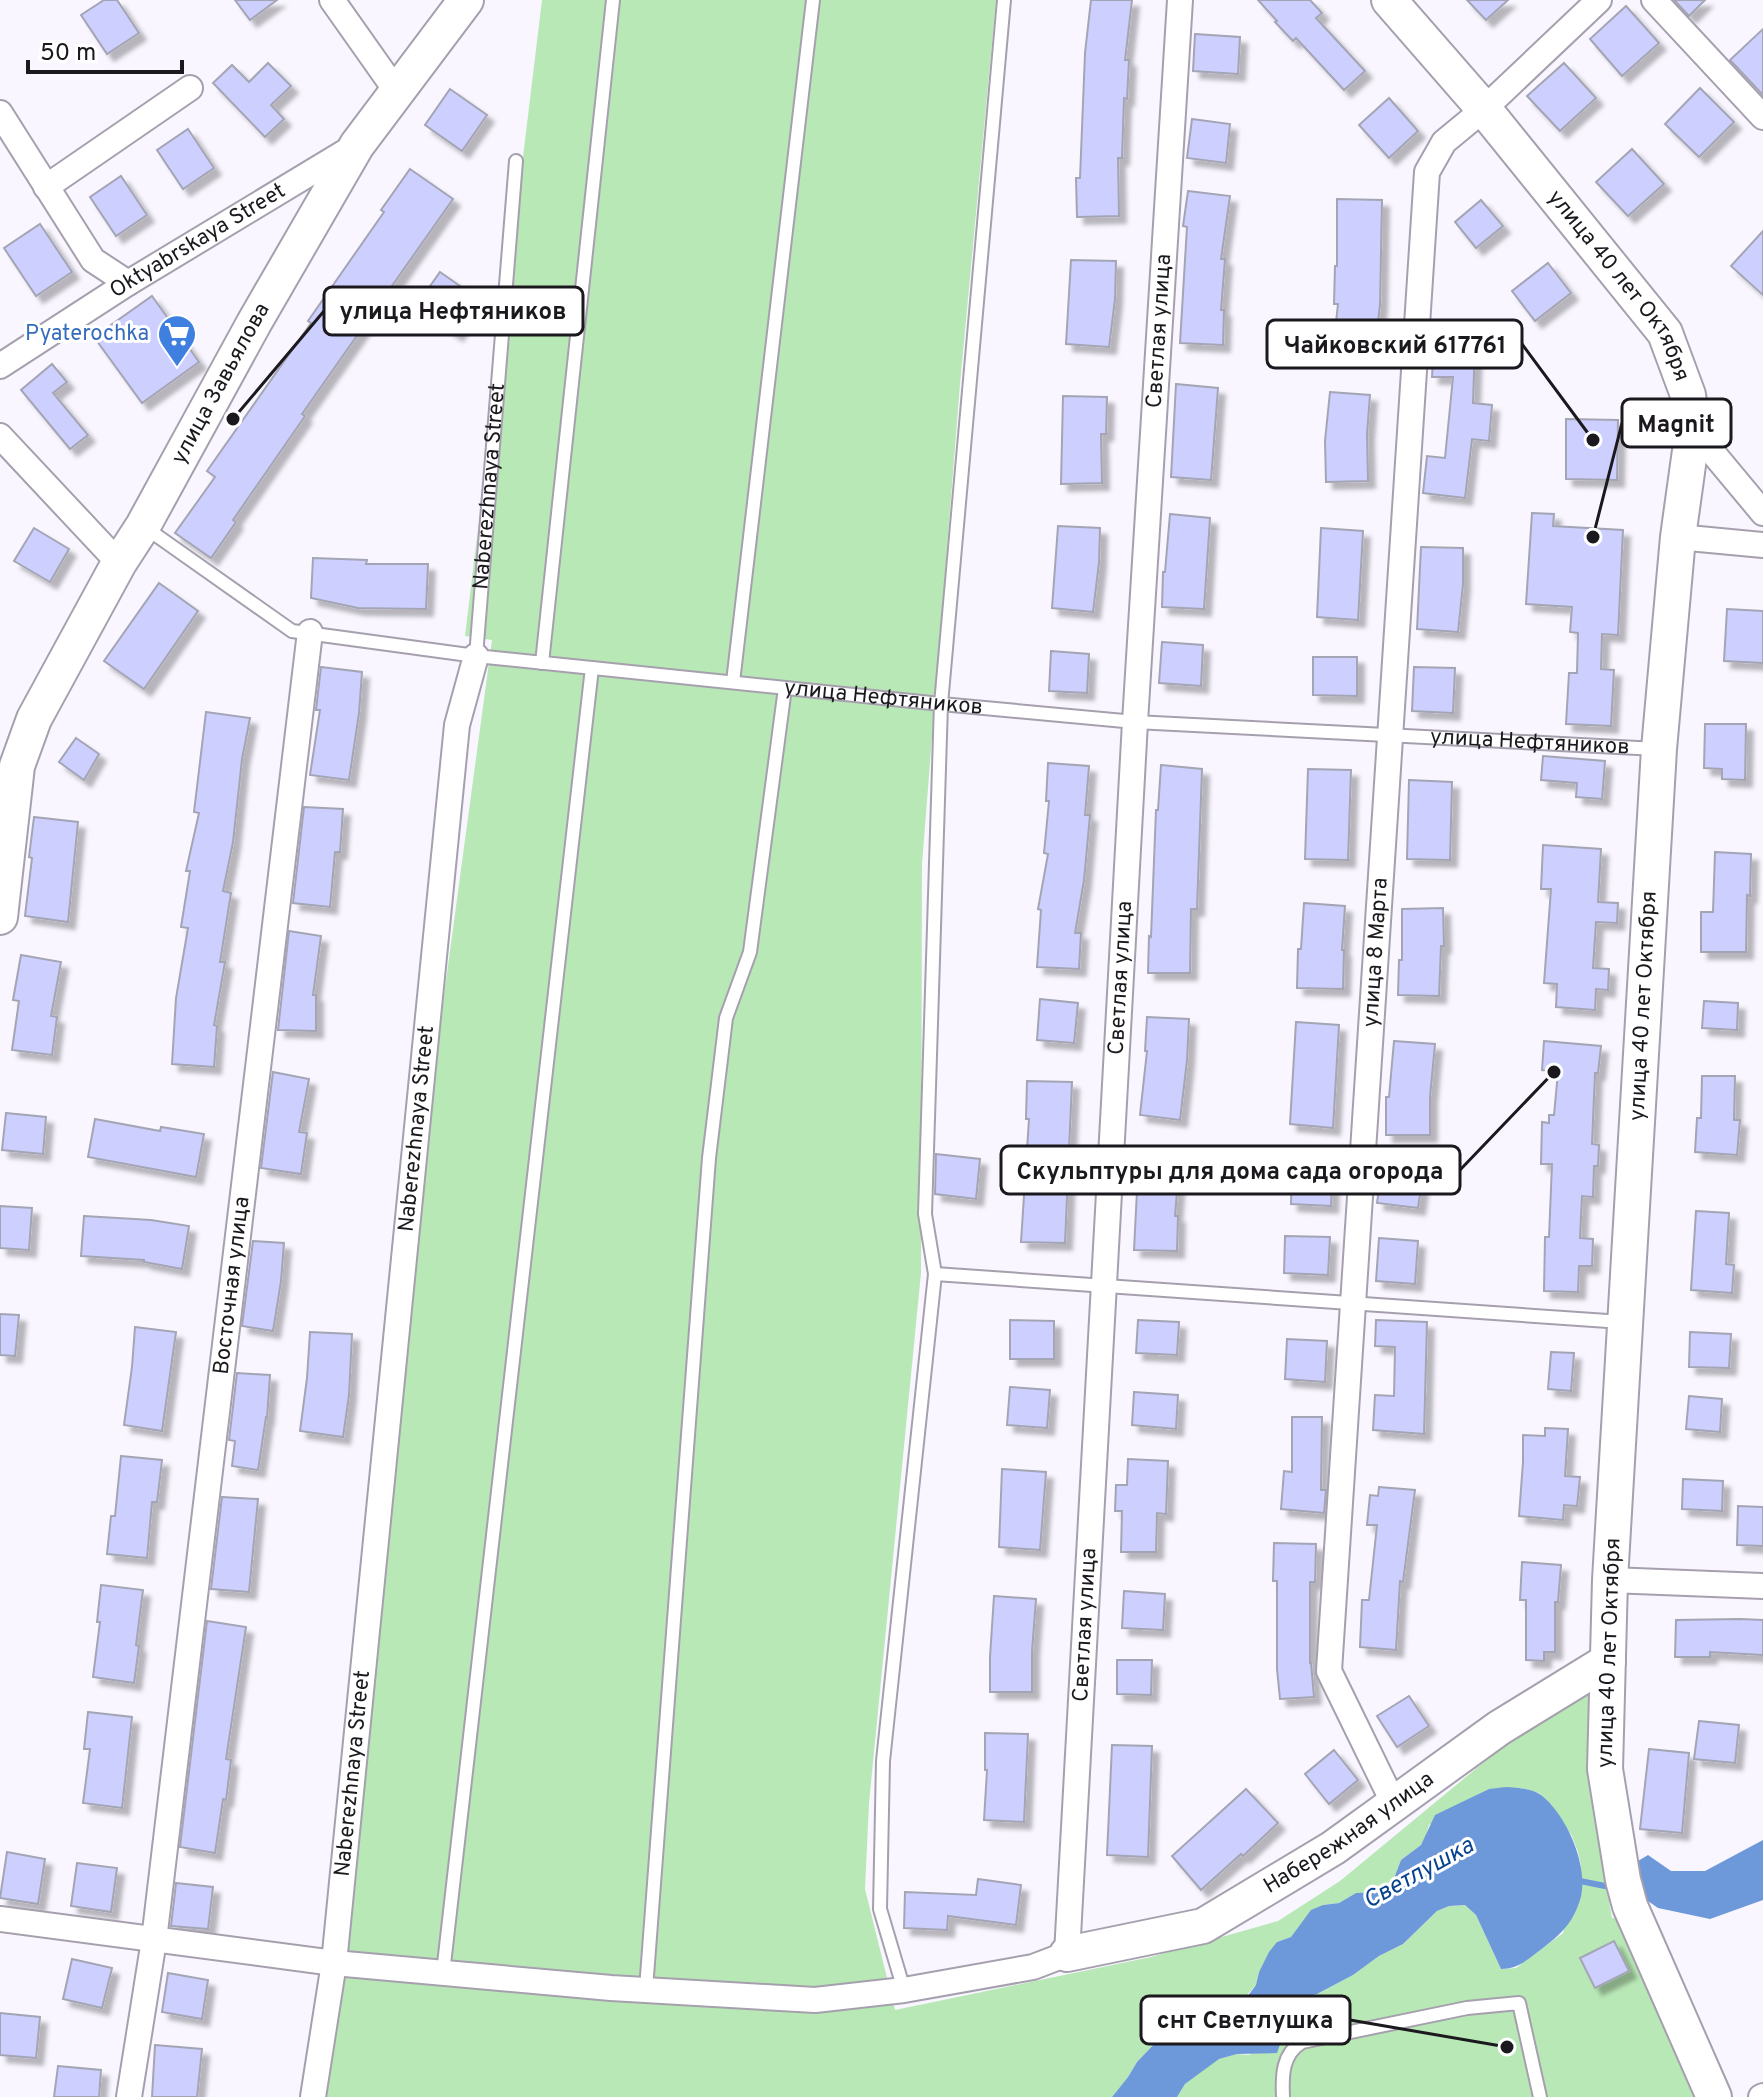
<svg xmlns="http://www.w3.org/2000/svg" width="1763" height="2097" viewBox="0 0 1763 2097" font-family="Overpass,sans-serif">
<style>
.green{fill:#b8e8b5}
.water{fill:#6d99da}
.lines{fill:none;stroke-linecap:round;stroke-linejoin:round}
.stream{stroke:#6d99da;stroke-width:6}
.building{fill:#cdd0ff;stroke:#a4a5b4;stroke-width:2;filter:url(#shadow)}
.lane-casing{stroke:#a6a0ae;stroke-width:16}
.street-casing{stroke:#a6a0ae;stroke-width:28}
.secondary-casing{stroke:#a6a0ae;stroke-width:38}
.lane{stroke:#fff;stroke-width:12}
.street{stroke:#fff;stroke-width:24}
.secondary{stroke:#fff;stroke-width:34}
.labels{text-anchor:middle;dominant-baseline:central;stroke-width:6;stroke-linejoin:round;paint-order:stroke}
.street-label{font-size:22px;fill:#1b191e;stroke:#fff}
.shop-label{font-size:22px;fill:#366cbe;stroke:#fff;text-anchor:end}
.water-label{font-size:24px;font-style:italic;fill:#06438f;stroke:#fff}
.leader{fill:none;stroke:#1b191e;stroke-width:3}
.callout-dot{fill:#1b191e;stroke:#fff;stroke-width:3}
.callout{fill:#fff;stroke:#1b191e;stroke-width:3}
.callout-label{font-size:24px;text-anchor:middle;font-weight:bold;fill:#1b191e}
</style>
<defs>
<filter id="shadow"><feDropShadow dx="7" dy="7" stdDeviation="2" flood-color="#0004"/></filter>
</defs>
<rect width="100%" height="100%" fill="#f9f6ff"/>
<polygon class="green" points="542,0 996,0 960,384 922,864 921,1273 869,1803 865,1889 895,2010 1151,1957 1278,1921 1340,1881 1541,1715 1591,1685 1587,1774 1612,1918 1619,1917 1713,2097 1177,2097 1185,2084 1218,2059 1237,2054 1249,2055 1284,2033 1275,2015 1278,2004 1317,1994 1353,1975 1379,1956 1403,1944 1437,1911 1449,1906 1465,1905 1476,1915 1501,1969 1516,1968 1563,1933 1581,1865 1578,1852 1572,1836 1551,1805 1539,1793 1522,1788 1489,1789 1460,1804 1429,1825 1426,1836 1421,1845 1401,1860 1391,1886 1384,1893 1356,1893 1339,1903 1323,1905 1298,1928 1291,1937 1277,1942 1259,1972 1256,1985 1236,2007 1224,2012 1205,2009 1191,2011 1179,2018 1137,2062 1128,2077 1112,2097 324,2097 413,1225 492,640 465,636"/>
<g class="water">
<path d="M 1506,1787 C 1517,1788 1532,1788 1541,1795 C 1567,1815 1590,1868 1580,1900 C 1572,1925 1559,1936 1539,1951 C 1524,1962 1519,1968 1501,1969 L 1476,1915 L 1465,1905 L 1449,1906 L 1437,1911 L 1403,1944 L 1379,1956 L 1353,1975 L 1317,1994 L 1278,2004 L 1275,2015 L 1284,2033 L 1277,2053 L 1237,2054 L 1219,2059 L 1185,2084 L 1177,2097 L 1112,2097 L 1128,2077 L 1137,2062 L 1179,2018 L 1191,2011 L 1205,2009 L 1224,2012 L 1236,2007 L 1247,1997 L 1256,1985 L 1259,1972 L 1269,1952 L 1277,1942 L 1291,1937 L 1311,1910 L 1323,1905 L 1339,1903 L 1356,1893 L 1384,1892 L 1391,1886 L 1401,1860 L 1421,1845 L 1435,1815 L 1489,1789 Z"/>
<polygon points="1763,1840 1763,1900 1710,1919 1658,1908 1635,1892 1633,1882 1638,1861 1648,1855 1671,1871 1705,1871"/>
</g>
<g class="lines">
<polyline class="stream" points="1575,1880 1615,1888"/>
</g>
<g class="building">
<polygon points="104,0 117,0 139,33 107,54 81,15"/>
<polygon points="235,0 277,0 250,20"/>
<polygon points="1091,0 1132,0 1125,60 1129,60 1127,99 1124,98 1122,158 1118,158 1119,216 1077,217 1076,178 1080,178 1085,53"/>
<polygon points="1258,0 1310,0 1322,13 1316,18 1365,71 1344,90 1296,38 1293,41 1275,22 1277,21"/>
<polygon points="1467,0 1508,0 1486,20"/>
<polygon points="1674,0 1705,0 1689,16"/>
<polygon points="1626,6 1659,43 1622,76 1590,39"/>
<polygon points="1763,29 1763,95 1730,60"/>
<polygon points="1195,34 1240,37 1238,74 1193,71"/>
<polygon points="268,63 291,86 271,105 284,119 265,137 213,83 232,65 249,82"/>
<polygon points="1564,63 1596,98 1560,131 1527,96"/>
<polygon points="1700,88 1734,122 1699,157 1665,124"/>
<polygon points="450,89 487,115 462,151 425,125"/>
<polygon points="1389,98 1418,131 1389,158 1359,125"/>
<polygon points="1192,119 1230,124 1226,163 1187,158"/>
<polygon points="188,129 214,168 183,189 157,150"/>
<polygon points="1632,149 1664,184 1628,216 1596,182"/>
<polygon points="410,169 453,199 302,414 305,416 233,520 236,522 211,558 175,533 215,477 207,471 311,323 308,321 384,212 381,210"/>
<polygon points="121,176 147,215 116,236 90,197"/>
<polygon points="1188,191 1230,196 1221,259 1225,259 1221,310 1224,310 1223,345 1180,343 1187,227 1183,226"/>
<polygon points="1337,199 1382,200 1380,305 1374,353 1333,349 1338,304 1334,304 1335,266 1337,266"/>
<polygon points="1481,200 1503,226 1476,248 1455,222"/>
<polygon points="40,224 72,272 36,296 4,248"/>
<polygon points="1763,231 1763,295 1731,266"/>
<polygon points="1071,260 1116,261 1115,299 1109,347 1066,344"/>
<polygon points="1548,263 1571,293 1535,321 1512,291"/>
<polygon points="440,272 480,300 456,334 416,306"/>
<polygon points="152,296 199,362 142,403 94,337"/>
<polygon points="1434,341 1475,342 1473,403 1492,405 1489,441 1472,439 1465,498 1423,493 1427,456 1445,458 1453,377 1432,377"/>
<polygon points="52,364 67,382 53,393 88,435 70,449 21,390"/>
<polygon points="1176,384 1218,388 1211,480 1171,477"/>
<polygon points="1330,392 1370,395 1367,434 1368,481 1326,482 1325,441"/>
<polygon points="1063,396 1107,397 1106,434 1101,434 1102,483 1061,484"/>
<polygon points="1566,419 1618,420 1617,480 1566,479"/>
<polygon points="1532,513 1554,514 1553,526 1623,530 1618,635 1602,634 1601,669 1614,670 1611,726 1566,724 1569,673 1577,673 1578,633 1570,632 1572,607 1526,604"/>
<polygon points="1170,514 1210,518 1204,609 1162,607 1163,572 1165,572"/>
<polygon points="1058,526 1100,528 1099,562 1093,612 1052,608"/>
<polygon points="34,528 69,549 50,582 14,561"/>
<polygon points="1321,528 1363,531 1358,620 1317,617"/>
<polygon points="1421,547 1463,548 1463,584 1458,632 1417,629"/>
<polygon points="313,558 367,560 366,564 428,564 426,609 358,608 311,598"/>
<polygon points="159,583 198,611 144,689 104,661"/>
<polygon points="1727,609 1763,611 1763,663 1724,661"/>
<polygon points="1162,642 1203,645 1201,686 1159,683"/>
<polygon points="1051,651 1089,654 1087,693 1049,691"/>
<polygon points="1313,657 1357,657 1357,696 1313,695"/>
<polygon points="321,667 362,672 359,713 349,780 310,775 320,710 316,710"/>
<polygon points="1414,667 1455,668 1453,713 1412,711"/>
<polygon points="206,712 250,718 242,759 233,842 223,891 231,893 220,962 225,962 214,1025 217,1026 214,1067 172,1064 176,998 188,928 181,927 190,871 186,871 199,813 194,812"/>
<polygon points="1705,724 1746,724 1745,780 1722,779 1722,769 1704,768"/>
<polygon points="76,738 99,754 84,780 59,762"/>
<polygon points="1543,756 1605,761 1602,799 1576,797 1577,783 1541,780"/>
<polygon points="1048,763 1089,766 1085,815 1090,815 1084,880 1075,933 1081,933 1079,969 1037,967 1041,910 1038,909 1048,854 1044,853 1049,801 1046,801"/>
<polygon points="1161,765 1202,769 1197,909 1191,909 1190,973 1148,973 1149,936 1151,937 1156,810 1158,810"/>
<polygon points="1308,769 1351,770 1348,860 1305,859"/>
<polygon points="1409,780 1452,782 1450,860 1407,859"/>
<polygon points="304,807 343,809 340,852 335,852 330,907 293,903"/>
<polygon points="34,817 78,822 68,922 25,916 32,858 29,857"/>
<polygon points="1543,845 1601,849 1598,902 1618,903 1617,923 1596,922 1593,968 1609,969 1608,990 1596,989 1595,1010 1556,1007 1557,984 1544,983 1551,889 1541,889"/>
<polygon points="1715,852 1751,854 1750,896 1747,895 1746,952 1701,952 1701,912 1713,912"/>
<polygon points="1304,903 1345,906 1342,950 1344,950 1343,989 1297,988 1298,949 1301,949"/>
<polygon points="1443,908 1444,946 1441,946 1439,996 1398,995 1399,960 1402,960 1402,909"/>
<polygon points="289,931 321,936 313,995 316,995 316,1031 278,1030"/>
<polygon points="21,955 61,962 51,1016 57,1017 52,1055 12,1050 19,1001 13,1000"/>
<polygon points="1040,999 1078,1003 1074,1043 1037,1040"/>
<polygon points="1704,1001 1738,1003 1737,1030 1702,1028"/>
<polygon points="1147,1017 1189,1019 1187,1060 1180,1120 1140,1115 1147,1051 1145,1051"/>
<polygon points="1296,1022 1339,1025 1333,1128 1290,1124"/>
<polygon points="1394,1041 1435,1044 1430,1097 1430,1135 1386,1135 1386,1097 1389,1097"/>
<polygon points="1544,1041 1601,1046 1598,1073 1595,1073 1592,1144 1599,1145 1598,1166 1594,1166 1593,1197 1582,1196 1580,1238 1593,1239 1592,1266 1579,1266 1578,1292 1544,1291 1545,1237 1549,1237 1552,1164 1541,1164 1542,1122 1549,1123 1549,1115 1554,1115 1558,1072 1542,1070"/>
<polygon points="273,1072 309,1079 299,1132 307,1133 301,1174 261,1168"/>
<polygon points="1702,1076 1735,1076 1734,1120 1740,1120 1737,1155 1695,1152 1697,1118 1701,1118"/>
<polygon points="1027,1081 1072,1082 1065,1243 1021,1242 1029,1119 1026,1119"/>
<polygon points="6,1113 46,1117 43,1154 2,1150"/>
<polygon points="95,1119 160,1131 161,1127 204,1134 196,1177 88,1157"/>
<polygon points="1139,1151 1180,1155 1175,1216 1178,1216 1177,1251 1134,1250"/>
<polygon points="936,1154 980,1159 976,1199 935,1194"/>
<polygon points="1383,1161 1424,1167 1418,1208 1377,1203"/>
<polygon points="1292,1162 1333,1164 1331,1206 1291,1204"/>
<polygon points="0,1206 32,1208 29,1250 0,1248"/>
<polygon points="1696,1211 1729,1213 1726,1264 1734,1265 1732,1293 1691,1290"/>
<polygon points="84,1216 151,1220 189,1226 182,1269 144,1262 144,1260 81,1256"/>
<polygon points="1285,1236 1330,1237 1328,1275 1284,1273"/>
<polygon points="1379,1238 1418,1241 1415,1284 1376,1281"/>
<polygon points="253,1241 284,1243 281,1281 273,1331 242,1326"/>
<polygon points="0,1314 19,1315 15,1356 0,1355"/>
<polygon points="1010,1320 1054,1321 1054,1359 1010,1359"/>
<polygon points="1138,1320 1179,1322 1177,1355 1136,1353"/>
<polygon points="1376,1320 1427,1322 1424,1434 1373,1430 1375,1395 1394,1396 1395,1347 1375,1346"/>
<polygon points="135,1327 176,1332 162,1431 124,1425 132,1367"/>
<polygon points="310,1332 352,1334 349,1395 343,1437 300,1431 307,1378"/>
<polygon points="1690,1332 1731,1334 1729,1368 1689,1367"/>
<polygon points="1287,1339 1327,1341 1325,1382 1285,1379"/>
<polygon points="1551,1352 1574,1353 1571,1391 1548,1389"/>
<polygon points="237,1373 270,1375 267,1417 266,1417 258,1470 232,1466 235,1441 229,1440"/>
<polygon points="1010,1387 1050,1390 1047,1428 1007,1425"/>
<polygon points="1134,1392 1178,1395 1176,1429 1132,1425"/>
<polygon points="1689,1396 1722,1399 1720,1432 1686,1429"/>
<polygon points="1292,1417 1322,1417 1321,1490 1326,1490 1324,1513 1281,1509 1284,1471 1292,1472"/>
<polygon points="1545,1428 1568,1429 1565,1476 1580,1477 1577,1506 1564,1505 1563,1520 1519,1516 1523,1462 1523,1435 1545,1436"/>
<polygon points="121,1456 162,1460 157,1502 152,1502 147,1558 107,1554 111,1516 115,1516"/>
<polygon points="1128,1459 1168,1461 1166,1514 1157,1513 1156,1552 1121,1552 1122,1511 1115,1511 1116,1485 1127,1485"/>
<polygon points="1002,1469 1046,1472 1040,1550 999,1547"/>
<polygon points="1683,1479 1723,1481 1722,1511 1682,1509"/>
<polygon points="1379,1487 1415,1490 1403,1582 1400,1581 1396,1650 1360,1647 1362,1600 1369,1600 1377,1525 1367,1525 1370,1495 1378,1496"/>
<polygon points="222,1497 258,1499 249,1592 211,1589"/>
<polygon points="1738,1506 1763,1507 1763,1546 1737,1545"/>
<polygon points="1274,1543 1316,1544 1315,1582 1310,1582 1310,1663 1311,1663 1314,1697 1280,1699 1277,1669 1277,1581 1273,1581"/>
<polygon points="1522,1562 1561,1565 1558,1602 1555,1602 1555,1652 1544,1652 1544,1661 1526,1660 1526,1600 1520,1600"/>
<polygon points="101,1585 143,1590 136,1645 139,1646 134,1683 93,1677 100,1622 97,1622"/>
<polygon points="1124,1591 1165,1594 1163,1630 1122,1628"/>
<polygon points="994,1596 1036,1599 1032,1651 1032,1692 990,1692 990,1657"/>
<polygon points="1740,1619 1763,1620 1763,1655 1710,1652 1710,1657 1675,1657 1676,1620"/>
<polygon points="207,1621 246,1627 226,1759 231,1760 226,1800 223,1799 215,1853 180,1847"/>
<polygon points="1117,1660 1152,1660 1151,1695 1117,1694"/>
<polygon points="1409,1696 1429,1726 1397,1747 1377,1716"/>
<polygon points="88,1712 132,1717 122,1808 83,1803 90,1749 84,1749"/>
<polygon points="1699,1721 1739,1725 1735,1763 1694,1759"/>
<polygon points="985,1733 1028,1734 1024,1822 984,1820 987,1770 985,1770"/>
<polygon points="1112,1745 1152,1746 1148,1857 1107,1855"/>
<polygon points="1649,1749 1689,1753 1682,1833 1640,1829"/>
<polygon points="1334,1750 1358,1780 1329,1804 1305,1774"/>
<polygon points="1246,1789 1278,1823 1243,1856 1241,1854 1201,1890 1172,1856"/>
<polygon points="7,1852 45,1859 38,1904 0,1898"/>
<polygon points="77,1863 117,1868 111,1912 71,1906"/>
<polygon points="978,1879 1021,1885 1016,1925 948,1916 947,1930 904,1928 905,1892 976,1895"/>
<polygon points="176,1883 213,1887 208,1929 171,1926"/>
<polygon points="1614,1941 1629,1971 1595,1988 1580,1958"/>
<polygon points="72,1959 112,1968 102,2008 63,1999"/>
<polygon points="168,1973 208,1980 202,2019 162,2012"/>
<polygon points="0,2013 40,2017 36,2058 0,2055"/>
<polygon points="155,2045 202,2049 197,2097 152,2097"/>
<polygon points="58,2066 101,2070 99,2097 54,2097"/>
</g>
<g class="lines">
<defs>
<g id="lane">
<path id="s1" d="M 146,528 L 292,631 L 476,656 L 941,704 L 1135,722 L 1657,749"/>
<path id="s2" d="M 476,656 L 516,161"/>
<polyline points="542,663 613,0"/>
<polyline points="733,682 813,0"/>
<polyline points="935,1274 1622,1322"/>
<polyline points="443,1973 592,668"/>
<polyline points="646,1989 709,1158 726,1018 750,952 785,688"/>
<polyline points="904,1990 880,1909 883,1761 935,1274 925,1214 941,704 1004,0"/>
<path d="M 1283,2097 C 1282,2076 1282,2054 1302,2042 L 1467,2008 L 1519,2003 L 1540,2097"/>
</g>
<g id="street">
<polyline points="332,0 397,92"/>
<polyline points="1654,0 1763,117"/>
<polyline points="0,113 93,260 128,283"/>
<polyline points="46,187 190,88"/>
<path id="s3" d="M 0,366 L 128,283 L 355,146"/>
<polyline points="1693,429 1763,513"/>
<polyline points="0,436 119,563"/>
<polyline points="1678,537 1763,545"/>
<polyline points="1610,1580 1763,1586"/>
<path id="s4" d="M 1394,1804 L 1329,1671 L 1427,172 L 1444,142 L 1484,109 L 1599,0"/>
<path id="s5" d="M 0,1919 L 334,1963 L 611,1988 L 815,2000 L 904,1990 L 1033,1967 L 1067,1954 L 1135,722 L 1180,0"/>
<path id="s6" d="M 129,2097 L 154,1940 L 310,632"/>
<path id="s7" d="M 313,2097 L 334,1963 L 457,725 L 476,656"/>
<polyline points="1761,2097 1763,2096"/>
</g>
<g id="secondary">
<path id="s8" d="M 1389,0 L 1484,109 L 1665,333 L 1688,395 L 1693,429 L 1678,537 L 1659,749 L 1610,1580 L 1605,1769 L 1623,1880 L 1630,1906 L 1714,2097"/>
<path id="s9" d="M 0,917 L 17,766 L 34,719 L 119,563 L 143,526 L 254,323 L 357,145 L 466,0"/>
<path id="s10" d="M 1067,1954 L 1203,1926 L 1333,1848 L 1499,1728 L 1608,1661"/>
</g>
</defs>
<use href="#lane" class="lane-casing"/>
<use href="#street" class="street-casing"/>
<use href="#secondary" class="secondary-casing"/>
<use href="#lane" class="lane"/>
<use href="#street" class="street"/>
<use href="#secondary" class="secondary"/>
</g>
<defs>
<symbol id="supermarket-pin" viewBox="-11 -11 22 30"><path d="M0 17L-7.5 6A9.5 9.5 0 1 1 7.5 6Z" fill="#3f7fe0" stroke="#fff"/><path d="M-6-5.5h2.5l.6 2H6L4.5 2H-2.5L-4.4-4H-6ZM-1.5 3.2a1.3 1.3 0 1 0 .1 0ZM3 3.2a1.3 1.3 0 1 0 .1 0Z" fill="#fff"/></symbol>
</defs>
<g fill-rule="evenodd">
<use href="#supermarket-pin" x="155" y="312" width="44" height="60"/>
</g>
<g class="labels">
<g class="street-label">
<text stroke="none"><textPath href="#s3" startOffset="234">Oktyabrskaya Street</textPath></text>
<text stroke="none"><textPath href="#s8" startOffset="368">улица 40 лет Октября</textPath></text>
<text stroke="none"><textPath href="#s5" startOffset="2702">Светлая улица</textPath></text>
<text stroke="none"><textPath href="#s9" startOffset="586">улица Завьялова</textPath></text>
<text stroke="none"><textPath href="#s2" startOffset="170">Naberezhnaya Street</textPath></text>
<text stroke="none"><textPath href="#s1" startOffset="774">улица Нефтяников</textPath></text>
<text stroke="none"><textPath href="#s1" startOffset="1422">улица Нефтяников</textPath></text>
<text stroke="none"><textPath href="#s4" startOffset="868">улица 8 Марта</textPath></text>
<text stroke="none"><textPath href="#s5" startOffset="2054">Светлая улица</textPath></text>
<text transform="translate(1644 1006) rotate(-87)">улица 40 лет Октября</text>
<text stroke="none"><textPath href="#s7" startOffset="974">Naberezhnaya Street</textPath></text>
<text stroke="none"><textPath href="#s6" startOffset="818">Восточная улица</textPath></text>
<text stroke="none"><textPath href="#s5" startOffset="1406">Светлая улица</textPath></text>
<text transform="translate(1610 1653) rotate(-88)">улица 40 лет Октября</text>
<text stroke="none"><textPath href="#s7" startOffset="326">Naberezhnaya Street</textPath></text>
<text stroke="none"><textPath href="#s10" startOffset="312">Набережная улица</textPath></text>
</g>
<g class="shop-label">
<text x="149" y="334">Pyaterochka</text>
</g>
<g class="water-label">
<text transform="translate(1419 1874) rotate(-29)">Светлушка</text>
</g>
</g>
<path class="leader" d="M233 419L324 311M1593 440L1522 344M1593 537L1622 423M1554 1072L1460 1170M1507 2047L1350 2020"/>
<g class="callout-dot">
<circle cx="233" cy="419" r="8"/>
<circle cx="1593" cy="440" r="8"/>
<circle cx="1593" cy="537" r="8"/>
<circle cx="1554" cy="1072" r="8"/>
<circle cx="1507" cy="2047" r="8"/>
</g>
<g class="callout">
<rect x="324" y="287" width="259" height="48" rx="8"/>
<rect x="1267" y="320" width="255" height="48" rx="8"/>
<rect x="1622" y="399" width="109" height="48" rx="8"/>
<rect x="1001" y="1146" width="459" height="48" rx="8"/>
<rect x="1141" y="1996" width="209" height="48" rx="8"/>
</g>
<g class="callout-label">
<text x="453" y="319">улица Нефтяников</text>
<text x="1395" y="353">Чайковский 617761</text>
<text x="1676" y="432">Magnit</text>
<text x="1230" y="1179">Скульптуры для дома сада огорода</text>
<text x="1245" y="2028">снт Светлушка</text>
</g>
<path d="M28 60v12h154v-12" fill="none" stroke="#1b191e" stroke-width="4"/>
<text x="40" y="60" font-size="24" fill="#1b191e" stroke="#ffffff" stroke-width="6" paint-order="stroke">50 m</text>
</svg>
